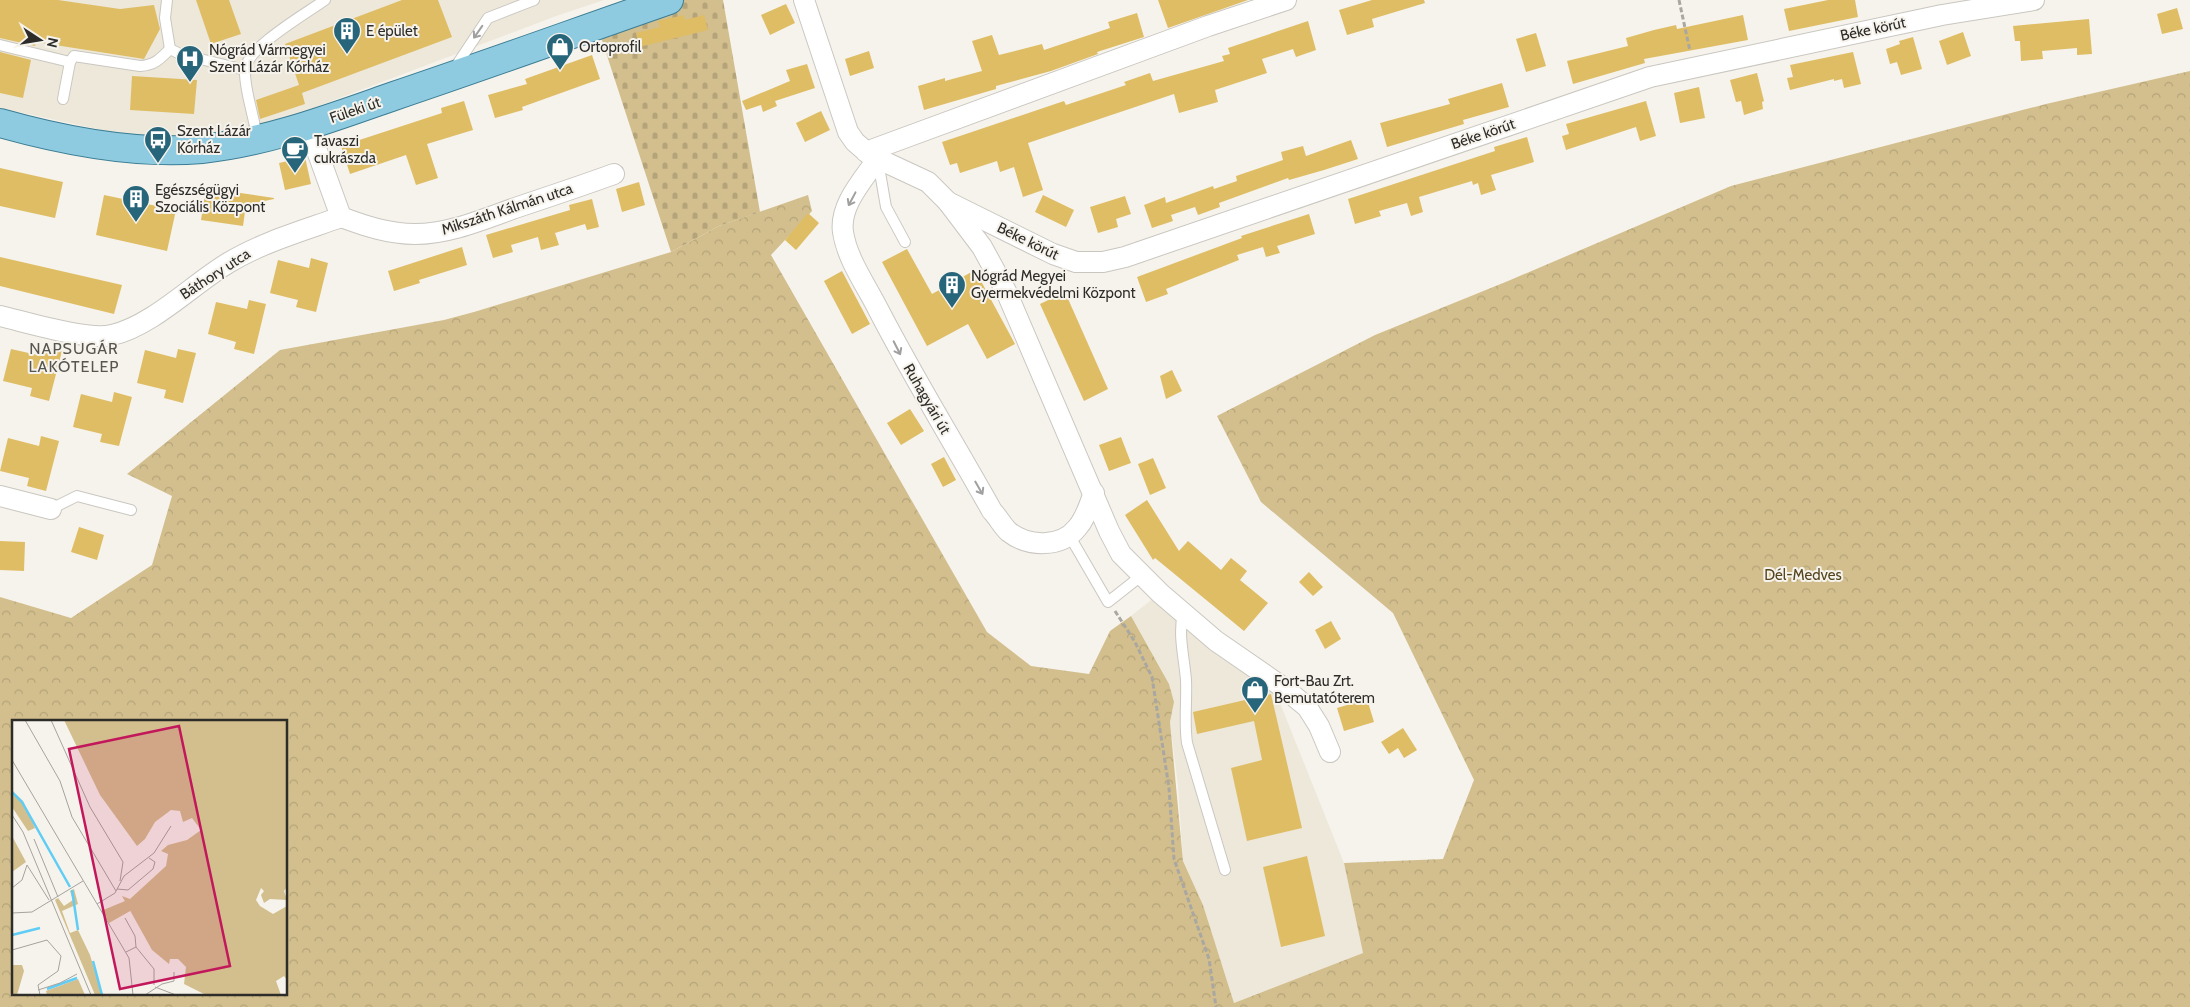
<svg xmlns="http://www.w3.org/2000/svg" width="2190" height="1007" viewBox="0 0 2190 1007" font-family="Cabin,sans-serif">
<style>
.built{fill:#ede8da}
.forest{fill:url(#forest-crowns);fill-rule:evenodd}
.cemetery{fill:url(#cemetery-stones)}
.building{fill:#dfbd65}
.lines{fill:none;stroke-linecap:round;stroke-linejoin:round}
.lane-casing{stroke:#cac7c1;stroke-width:12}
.street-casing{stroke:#cac7c1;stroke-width:22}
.primary-casing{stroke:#3b7d94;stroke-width:30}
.path{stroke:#a9a7a1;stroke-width:3;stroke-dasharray:5 2.5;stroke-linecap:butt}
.lane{stroke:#fff;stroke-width:10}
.street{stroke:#fff;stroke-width:20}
.primary{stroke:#8ecbe1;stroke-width:28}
.oneway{stroke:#a0a09f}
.labels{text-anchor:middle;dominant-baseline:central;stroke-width:4;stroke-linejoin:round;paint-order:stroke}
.street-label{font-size:15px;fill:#2d2c29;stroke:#f6f3ec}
.poi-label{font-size:15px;fill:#2d2c29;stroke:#f6f3ec;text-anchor:start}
.park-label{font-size:15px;fill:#54451f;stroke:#f6f3ec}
.neighbourhood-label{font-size:16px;letter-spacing:1px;fill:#57554f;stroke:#f6f3ec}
.inset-river{fill:none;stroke:#5fcdf5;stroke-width:2.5}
.inset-road{fill:none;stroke:#a6a39e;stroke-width:1}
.view{fill:#c2185b;fill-opacity:0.15;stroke:#c2185b;stroke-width:2.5}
.inset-edge{fill:none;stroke:#2d2c29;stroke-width:2.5}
</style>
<defs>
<pattern id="forest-crowns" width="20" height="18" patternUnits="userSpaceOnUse" patternTransform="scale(1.25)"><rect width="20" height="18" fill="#d3bf8d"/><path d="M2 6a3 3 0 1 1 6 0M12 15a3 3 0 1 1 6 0" fill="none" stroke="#b5a47a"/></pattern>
<pattern id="cemetery-stones" width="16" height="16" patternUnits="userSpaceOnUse" patternTransform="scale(1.25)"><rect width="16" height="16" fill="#d3bf8d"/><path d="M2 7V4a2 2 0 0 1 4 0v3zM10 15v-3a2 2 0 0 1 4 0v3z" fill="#b5a47a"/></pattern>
</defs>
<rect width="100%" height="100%" fill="#f6f3ec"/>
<g class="built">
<polygon points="0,0 604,0 559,15 295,115 204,140 130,136 0,108"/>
<polygon points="1155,597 1274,688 1344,863 1363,953 1234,1003 1203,905 1183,861 1178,786 1170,722 1174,702 1169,684 1131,616"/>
</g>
<path class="forest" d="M 2190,71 L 2190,1007 L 0,1007 L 0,597 L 71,618 L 152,565 L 172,496 L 127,474 L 280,350 L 444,320 L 474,312 L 671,252 L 719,226 L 808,195 L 812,211 L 771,255 L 987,632 L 1031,666 L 1089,674 L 1110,631 L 1131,616 L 1169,684 L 1174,702 L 1170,722 L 1183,861 L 1203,905 L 1234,1003 L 1363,953 L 1344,863 L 1443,859 L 1474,780 L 1393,613 L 1261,502 L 1217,416 L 1375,335 L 1508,281 L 1731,186 L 2046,104 ZM 14,721 L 286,721 L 286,993 L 14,993 Z"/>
<polygon class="cemetery" points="670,0 723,0 760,212 719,226 671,252 597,25"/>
<g class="building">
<polygon points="0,0 58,0 120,9 154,5 160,29 144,59 36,42 35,46 0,38"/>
<polygon points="196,0 229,0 241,34 211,44"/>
<polygon points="402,0 438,0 452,37 302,93 305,104 260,119 256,100 299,85 285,44"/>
<polygon points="1158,0 1248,0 1168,28"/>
<polygon points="1372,0 1424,0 1425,3 1372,19 1374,27 1347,35 1339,10"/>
<polygon points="1828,0 1855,0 1858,17 1789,31 1784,9"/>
<polygon points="786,4 795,23 770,35 761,15"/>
<polygon points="2177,8 2183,29 2162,34 2157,14"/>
<polygon points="1137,13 1144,37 1097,52 1098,54 1051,71 996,86 996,89 924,110 918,86 945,78 945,81 982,71 972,41 992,35 999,55 1042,44 1044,50 1110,28 1108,22"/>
<polygon points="684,15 685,20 704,15 708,30 639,47 636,33 660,27 658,21"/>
<polygon points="1743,15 1748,40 1644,59 1645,63 1573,84 1567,61 1628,46 1626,38 1654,30 1676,25 1677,29"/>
<polygon points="2089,19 2092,54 2077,55 2077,48 2042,51 2043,59 2021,61 2020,41 2015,41 2013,26"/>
<polygon points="1308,21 1316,50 1296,57 1293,49 1262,59 1267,73 1215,90 1218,102 1179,113 1174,94 1028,143 1043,190 1023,197 1014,167 1000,172 997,161 960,173 957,163 950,165 942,142 1064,101 1066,105 1126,85 1124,82 1150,73 1153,81 1224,61 1222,56 1230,54 1228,48"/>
<polygon points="1963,32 1971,56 1947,65 1939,41"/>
<polygon points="1536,33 1546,66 1526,72 1516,39"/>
<polygon points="1913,37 1922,69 1901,75 1897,62 1890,64 1886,49 1900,44 1899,41"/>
<polygon points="869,51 874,68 850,76 845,59"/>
<polygon points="0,52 31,60 23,98 0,93"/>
<polygon points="1853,52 1861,84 1844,88 1842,79 1834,81 1834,79 1790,90 1787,78 1793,77 1790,65"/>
<polygon points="592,55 600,79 522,107 523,110 495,118 488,95 527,84 525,79"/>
<polygon points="807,64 815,88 775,101 777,106 763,112 761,105 746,110 742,101 790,81 786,70"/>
<polygon points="1757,73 1764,101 1762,102 1763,109 1744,115 1741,101 1736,102 1730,80"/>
<polygon points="132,76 197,80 194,114 130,110"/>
<polygon points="1502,83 1509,107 1463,120 1464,124 1387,147 1380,123 1450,104 1448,99"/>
<polygon points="1699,87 1705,118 1680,123 1674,93"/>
<polygon points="464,101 473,130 427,144 438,178 416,185 406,155 350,174 341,146 442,113 441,108"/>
<polygon points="1646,101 1656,136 1640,141 1636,127 1566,150 1562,136 1569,134 1566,124"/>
<polygon points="821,111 830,130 805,142 796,123"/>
<polygon points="1527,137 1534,162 1491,175 1496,190 1481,195 1478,183 1473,185 1472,181 1419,197 1423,212 1411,216 1407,203 1379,211 1381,216 1355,224 1348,199 1495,151 1494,147"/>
<polygon points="1351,140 1358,159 1324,170 1289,180 1288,178 1219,203 1220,207 1198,215 1195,207 1171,215 1173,221 1152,228 1144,205 1165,197 1166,203 1213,186 1214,189 1237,181 1236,176 1283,160 1281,152 1303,146 1306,156"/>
<polygon points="305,157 311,184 285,190 279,163"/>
<polygon points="0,168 63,182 55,218 0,206"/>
<polygon points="639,182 645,205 622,212 616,189"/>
<polygon points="206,188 274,198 274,199 246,205 243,226 201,220"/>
<polygon points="104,195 176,210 167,251 96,235"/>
<polygon points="1043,195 1074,210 1066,227 1035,212"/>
<polygon points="1125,196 1131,214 1116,219 1118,227 1098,233 1090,207"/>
<polygon points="592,199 599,227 587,230 585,224 555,233 559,245 541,250 538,237 511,245 513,252 493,258 486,235 570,210 569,205"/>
<polygon points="808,213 819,223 796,250 785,240"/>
<polygon points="1309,214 1315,234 1277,246 1280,253 1266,257 1263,247 1237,255 1239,260 1166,289 1168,294 1146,302 1137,277 1242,238 1241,236"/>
<polygon points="462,247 467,265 419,280 420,283 394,291 388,271"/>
<polygon points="907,249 932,294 975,270 1015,344 987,359 968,324 927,346 882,262"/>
<polygon points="0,257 122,285 114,314 0,286"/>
<polygon points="311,258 328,263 316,312 296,307 298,300 270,293 278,260 309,268"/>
<polygon points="842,271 870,324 852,334 824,281"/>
<polygon points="1065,292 1108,389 1084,401 1040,304"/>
<polygon points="249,300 266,304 254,354 234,349 236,342 208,334 216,302 247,309"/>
<polygon points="45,347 62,351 49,401 30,396 32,388 3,381 11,349 42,356"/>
<polygon points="178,349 196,353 183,403 164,398 166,390 137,383 145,350 176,358"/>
<polygon points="1172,370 1182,391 1166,399 1160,376"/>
<polygon points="114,392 132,397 119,446 100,442 102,434 73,427 81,394 112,402"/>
<polygon points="910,409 924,431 901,445 887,423"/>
<polygon points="41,436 59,441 46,491 27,486 29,478 0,471 8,438 39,446"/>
<polygon points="1121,437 1131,463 1109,471 1099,445"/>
<polygon points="944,457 956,480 943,487 931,464"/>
<polygon points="1153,458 1166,488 1150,495 1138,464"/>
<polygon points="1147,500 1179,551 1188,541 1221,570 1231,558 1247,571 1240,580 1268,603 1244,631 1155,558 1153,560 1125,515"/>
<polygon points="79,527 104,535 97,560 71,552"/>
<polygon points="0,541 25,542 24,571 0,570"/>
<polygon points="1309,572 1323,587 1313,596 1299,582"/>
<polygon points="1331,621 1341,639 1325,649 1315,630"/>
<polygon points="1271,694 1302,828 1247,841 1231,768 1262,760 1254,721 1197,734 1193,712"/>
<polygon points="1367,699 1374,722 1344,731 1337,708"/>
<polygon points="1403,728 1417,750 1404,758 1398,748 1389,754 1381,742"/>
<polygon points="1307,856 1325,936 1281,947 1263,867"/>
</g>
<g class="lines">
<defs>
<g id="lane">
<polyline points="167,0 165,18 170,49 180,54 245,70"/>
<polyline points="0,45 70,62"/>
<polyline points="454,69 488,18 534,0"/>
<path d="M 63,99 L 70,62 L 74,56 L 140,66 C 155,65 160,59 170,49"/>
<path d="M 257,139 C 255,118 244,90 245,70 C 246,48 307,13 325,0"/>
<polyline points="878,161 886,207 905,242"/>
<polyline points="51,509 77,496 131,510"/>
<polyline points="1069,535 1108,602 1141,576"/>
<path d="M 1183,613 C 1178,636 1184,656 1186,680 C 1187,701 1184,722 1187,743 L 1225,870"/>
</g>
<g id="street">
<polyline points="804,0 848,132 855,142 870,155 928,182 948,202 982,247 1006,291 1109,531 1121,554 1160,593 1216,641 1284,688 1307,707 1319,726 1330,752"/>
<polyline points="866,152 1208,26 1286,0"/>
<path d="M 878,158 C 864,179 839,205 843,232 C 847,259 866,285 878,309 C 913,377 954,443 992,511 C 998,517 1003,527 1009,532 C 1028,547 1061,548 1077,528 C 1086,518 1089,505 1094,493"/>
<polyline points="948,202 1053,254 1076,262 1103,262 1125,257 1650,77 1942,15 2034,0"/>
<path d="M 341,217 C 365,226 389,234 415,234 C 449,234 484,219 515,208 C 548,197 581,186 614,174"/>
<path d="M 0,316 C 26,322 88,341 112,335 C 152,326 193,284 228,263 C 263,242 302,231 341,217 L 308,126"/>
<polyline points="0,496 51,509"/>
</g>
<path id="primary" d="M 0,123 C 64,141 135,155 202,149 C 268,142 331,118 394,96 C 486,65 577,32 669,0"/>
</defs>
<use href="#lane" class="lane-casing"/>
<use href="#street" class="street-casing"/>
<use href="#primary" class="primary-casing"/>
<g class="path">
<polyline points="1679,0 1690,51"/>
<polyline points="1115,611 1135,642 1152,677 1169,788 1174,859 1209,959 1216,1007"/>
</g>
<use href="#lane" class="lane"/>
<use href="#street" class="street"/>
<use href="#primary" class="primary"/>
</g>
<defs><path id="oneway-shaft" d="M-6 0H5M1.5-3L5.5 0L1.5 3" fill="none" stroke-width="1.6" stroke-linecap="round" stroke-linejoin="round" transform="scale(1.25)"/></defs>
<g class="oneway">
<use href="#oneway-shaft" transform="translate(478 32) rotate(125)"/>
<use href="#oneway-shaft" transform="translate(852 199) rotate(118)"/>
<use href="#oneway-shaft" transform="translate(897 348) rotate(63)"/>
<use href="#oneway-shaft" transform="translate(979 488) rotate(60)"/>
</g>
<defs>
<symbol id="building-pin" viewBox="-11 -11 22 30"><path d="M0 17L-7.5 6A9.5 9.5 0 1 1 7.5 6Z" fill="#27657b" stroke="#f6f3ec"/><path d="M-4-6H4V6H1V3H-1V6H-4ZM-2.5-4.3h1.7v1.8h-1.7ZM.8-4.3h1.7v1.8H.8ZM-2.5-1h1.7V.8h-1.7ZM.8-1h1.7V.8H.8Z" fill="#fff"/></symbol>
<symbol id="shop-pin" viewBox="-11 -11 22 30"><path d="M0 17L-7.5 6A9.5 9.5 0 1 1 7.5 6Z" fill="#27657b" stroke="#f6f3ec"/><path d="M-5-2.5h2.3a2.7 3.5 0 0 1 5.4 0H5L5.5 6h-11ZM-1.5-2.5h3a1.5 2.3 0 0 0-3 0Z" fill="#fff"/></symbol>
<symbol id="hospital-pin" viewBox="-11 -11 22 30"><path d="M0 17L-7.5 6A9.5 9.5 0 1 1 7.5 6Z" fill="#27657b" stroke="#f6f3ec"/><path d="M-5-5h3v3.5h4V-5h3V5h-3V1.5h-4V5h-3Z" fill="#fff"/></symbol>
<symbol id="bus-pin" viewBox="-11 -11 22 30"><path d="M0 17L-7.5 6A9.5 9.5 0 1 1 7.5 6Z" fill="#27657b" stroke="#f6f3ec"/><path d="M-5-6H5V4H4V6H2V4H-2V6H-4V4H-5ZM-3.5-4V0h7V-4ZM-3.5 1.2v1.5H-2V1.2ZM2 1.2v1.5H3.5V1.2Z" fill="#fff"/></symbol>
<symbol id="cafe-pin" viewBox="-11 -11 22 30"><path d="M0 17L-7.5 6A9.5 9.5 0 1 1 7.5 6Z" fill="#27657b" stroke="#f6f3ec"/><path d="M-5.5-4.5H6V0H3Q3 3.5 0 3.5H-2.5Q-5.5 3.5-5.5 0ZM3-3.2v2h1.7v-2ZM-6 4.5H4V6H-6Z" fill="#fff"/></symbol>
</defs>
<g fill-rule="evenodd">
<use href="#building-pin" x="331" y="15" width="32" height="43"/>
<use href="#shop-pin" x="544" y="31" width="32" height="43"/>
<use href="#hospital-pin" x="174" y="43" width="32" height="43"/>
<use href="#bus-pin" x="142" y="124" width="32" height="43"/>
<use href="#cafe-pin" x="279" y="134" width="32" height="43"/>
<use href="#building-pin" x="120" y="183" width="32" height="43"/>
<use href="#building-pin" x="936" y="269" width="32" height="43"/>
<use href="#shop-pin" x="1239" y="674" width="32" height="43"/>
</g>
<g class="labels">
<g class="street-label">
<text transform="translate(1873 29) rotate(-12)">Béke körút</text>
<text transform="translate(355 110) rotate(-19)">Füleki út</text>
<text transform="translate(1483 134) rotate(-19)">Béke körút</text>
<text transform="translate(507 209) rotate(-18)">Mikszáth Kálmán utca</text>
<text transform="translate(1028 241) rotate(26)">Béke körút</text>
<text transform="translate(215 274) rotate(-33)">Báthory utca</text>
<text transform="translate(927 399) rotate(60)">Ruhagyári út</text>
</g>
<g class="poi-label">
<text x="366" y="31">E épület</text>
<text x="579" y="47">Ortoprofil</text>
<text x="209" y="50">Nógrád Vármegyei<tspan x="209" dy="17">Szent Lázár Kórház</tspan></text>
<text x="177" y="131">Szent Lázár<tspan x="177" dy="17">Kórház</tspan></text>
<text x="314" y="141">Tavaszi<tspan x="314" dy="17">cukrászda</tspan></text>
<text x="155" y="190">Egészségügyi<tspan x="155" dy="17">Szociális Központ</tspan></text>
<text x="971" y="276">Nógrád Megyei<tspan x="971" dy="17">Gyermekvédelmi Központ</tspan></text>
<text x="1274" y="681">Fort-Bau Zrt.<tspan x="1274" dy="17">Bemutatóterem</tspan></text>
</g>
<g class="park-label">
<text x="1803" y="575">Dél-Medves</text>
</g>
<g class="neighbourhood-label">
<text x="74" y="348">NAPSUGÁR<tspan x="74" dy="18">LAKÓTELEP</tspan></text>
</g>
</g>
<g transform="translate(12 720)">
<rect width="275" height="275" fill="#f6f3ec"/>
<path d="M 0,71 L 11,81 L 23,108 L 16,111 L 0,87 ZM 62,169 L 66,184 L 50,191 L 58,213 L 66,210 L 78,235 L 90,275 L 83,275 L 43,180 L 46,178 L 52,186 L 61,180 L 58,171 ZM 66,259 L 73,275 L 35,275 L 34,271 Z" fill="#d3bf8d"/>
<path d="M 52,0 L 275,0 L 275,167 L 272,171 L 275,180 L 258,179 L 252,183 L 249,175 L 252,171 L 249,168 L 244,180 L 248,186 L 261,194 L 275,186 L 275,260 L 272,256 L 264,261 L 269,275 L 194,275 L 172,264 L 174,247 L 166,239 L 158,239 L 157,244 L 140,230 L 110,176 L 118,179 L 154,146 L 156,134 L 149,131 L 156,125 L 175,120 L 189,110 L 180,98 L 171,102 L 168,91 L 159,90 L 143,102 L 133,119 L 125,126 L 88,75 ZM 0,116 L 14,142 L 0,152 ZM 0,245 L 10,245 L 12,251 L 5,275 L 0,275 Z" fill="#d3bf8d"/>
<path d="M 113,181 L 120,190 L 97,203 L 89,191 Z" fill="#d3bf8d"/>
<path class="inset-river" d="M 0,72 L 10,82 L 58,167M 60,170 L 66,210M 0,215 L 28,208M 81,241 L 90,275M 35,269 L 65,258"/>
<path class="inset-road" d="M 13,0 L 48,61 L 60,97 L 104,171M 39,0 L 78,87 L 111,142 L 108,161M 0,40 L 117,238 L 121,275M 0,95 L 11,112 L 79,275M 22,119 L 46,177M 0,168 L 10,160 L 15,145 L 37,180M 105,169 L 116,170 L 141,149 L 143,142 L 137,138M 85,184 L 103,173 L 112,156 L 142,133 L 159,106M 0,193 L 20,192 L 71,161M 113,198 L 123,216 L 124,227M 0,230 L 35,220 L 49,236 L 46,251 L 26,265 L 28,275M 114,232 L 124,227 L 142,249 L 142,265M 143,267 L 164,275M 26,270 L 48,263 L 65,254M 133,275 L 150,264 L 162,261 L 162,252"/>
<path class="view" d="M 167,6 L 218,246 L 108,269 L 57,29 Z"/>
<rect width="275" height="275" class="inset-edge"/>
</g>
<g transform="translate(40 40) rotate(102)" stroke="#f6f3ec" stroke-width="4" paint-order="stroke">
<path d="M0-4L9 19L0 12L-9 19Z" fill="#2d2c29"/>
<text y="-8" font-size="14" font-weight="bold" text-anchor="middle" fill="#2d2c29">N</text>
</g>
</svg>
